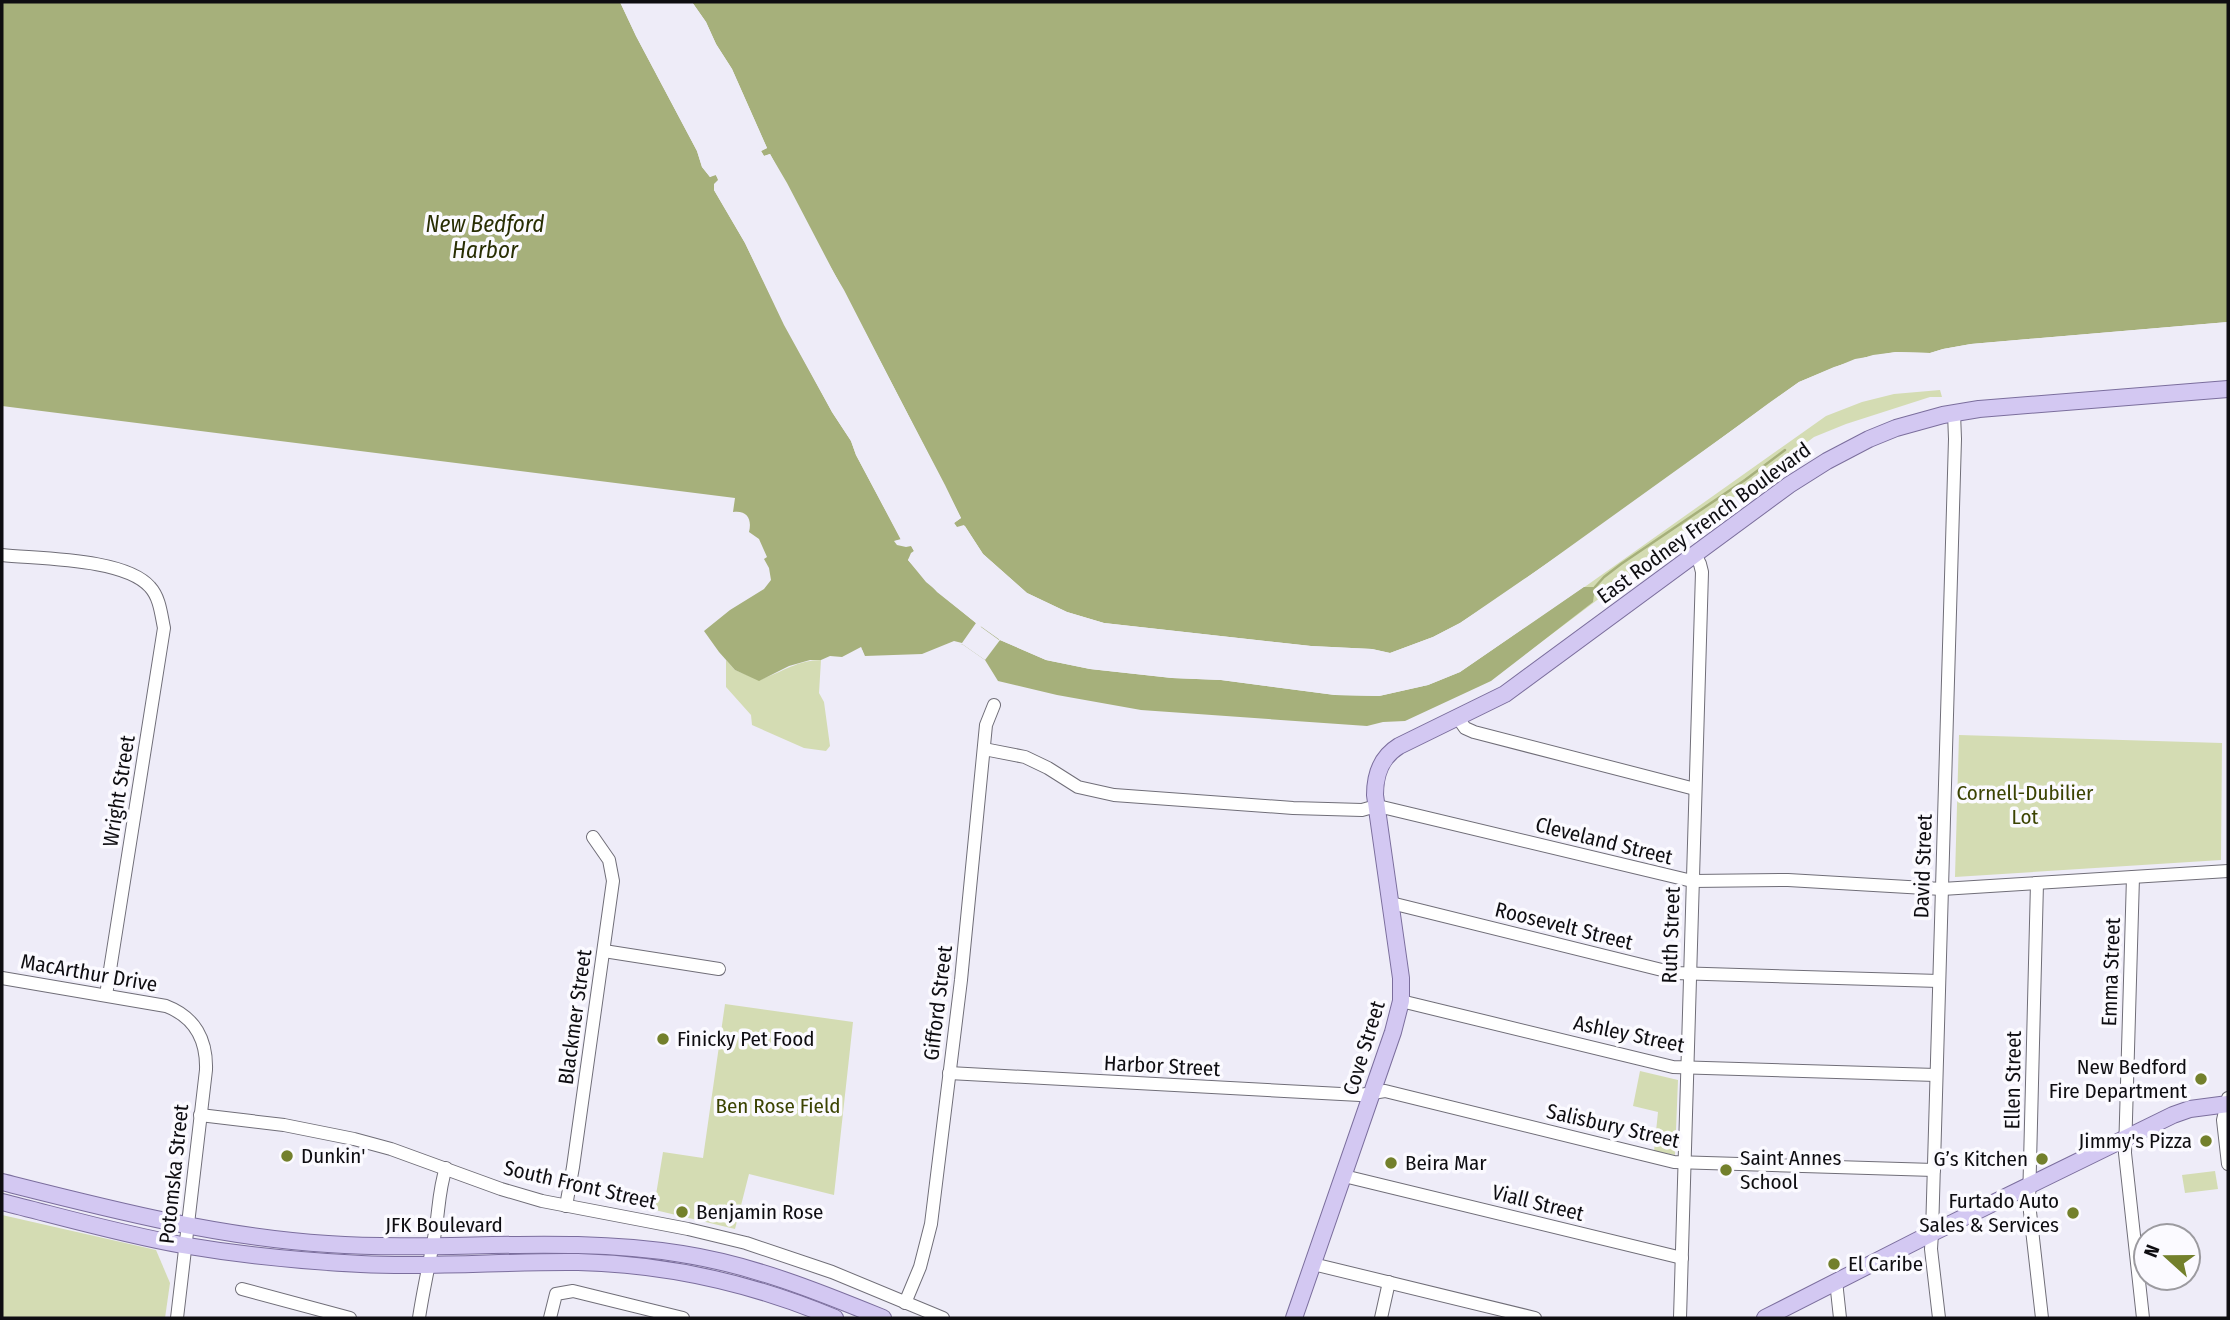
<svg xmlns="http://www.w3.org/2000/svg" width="2230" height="1320" viewBox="0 0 2230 1320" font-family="'Fira Sans Condensed',sans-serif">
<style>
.green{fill:#d4dcb3}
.water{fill:#a6b07b}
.pier{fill:#eeecf8}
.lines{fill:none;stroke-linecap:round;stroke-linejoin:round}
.stream{stroke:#a6b07b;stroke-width:2.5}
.minor-casing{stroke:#706e78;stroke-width:14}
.major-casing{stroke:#7b6e9d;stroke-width:18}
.minor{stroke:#fff;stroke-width:12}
.major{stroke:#d3c8f2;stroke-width:16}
.poi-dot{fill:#73802c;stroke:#fbfaff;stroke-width:2.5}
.labels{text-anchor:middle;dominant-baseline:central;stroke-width:7;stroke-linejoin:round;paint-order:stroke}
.street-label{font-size:21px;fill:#0e0d11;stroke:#fbfaff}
.park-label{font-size:21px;fill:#3b4302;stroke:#fbfaff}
.poi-label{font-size:21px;fill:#0e0d11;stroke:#fbfaff;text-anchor:start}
.water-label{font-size:23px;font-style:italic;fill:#282e03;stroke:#fbfaff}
</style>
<rect width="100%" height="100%" fill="#eeecf8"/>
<g class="green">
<polygon points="1940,390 1942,397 1930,397 1846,424 1814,437 1524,655 1545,615 1826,416 1862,402 1894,394"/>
<path d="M 726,660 L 735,670 L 759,680 C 781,673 797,660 821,660 L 819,693 L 824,702 L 830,746 L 826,751 L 804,748 L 752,725 L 751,715 L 726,687 Z"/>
<polygon points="1959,735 2222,743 2221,860 1955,877"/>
<polygon points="725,1004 853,1022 834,1195 749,1174 735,1229 655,1210 654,1207 663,1152 703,1158"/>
<polygon points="1640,1071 1678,1080 1675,1155 1654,1151 1658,1112 1633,1106"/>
<polygon points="2215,1171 2218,1189 2185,1193 2182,1175"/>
<polygon points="2,1215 156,1250 170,1283 165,1318 2,1318"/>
</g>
<g class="water">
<path d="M 2,2 L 620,2 L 636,36 L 697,151 L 702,167 L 710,177 L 715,174 L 719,180 L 714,190 L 745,243 L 784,325 L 832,412 L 851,441 L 856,455 L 901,540 L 895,541 L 911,545 L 914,551 L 908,560 L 937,592 L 976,623 L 1000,640 L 1046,660 L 1090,669 L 1172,678 L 1221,680 L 1335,695 L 1379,696 L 1428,685 L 1460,672 L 1584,587 L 1595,587 L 1593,602 L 1491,681 L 1405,721 L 1383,722 L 1367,726 L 1141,710 L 1057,695 L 998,681 L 985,660 L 962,644 L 944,652 L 867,664 L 861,647 L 842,657 L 830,656 L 821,660 L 810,660 L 789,666 L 759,681 L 735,670 L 719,652 L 704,631 L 730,610 L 764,589 L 771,580 L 769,568 L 764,559 L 767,557 L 759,539 L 749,532 C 752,520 748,510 733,512 L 735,498 L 2,406 Z"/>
<polygon points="692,2 2228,2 2228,322 1971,344 1943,349 1930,353 1896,352 1855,359 1799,382 1500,597 1460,623 1433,637 1390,653 1372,649 1311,646 1104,623 1067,612 1027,593 983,554 965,526 957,528 954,523 961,518 945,485 787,183 770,154 764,156 761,151 767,148 732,69 716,44 706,22"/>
</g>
<g class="pier">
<polygon points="620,2 624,2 700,150 705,166 711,173 716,171 722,182 718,186 718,189 748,242 788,323 835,410 854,439 859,454 904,538 903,543 911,542 914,544 918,552 912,559 939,590 976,617 980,622 981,627 999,640 1000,636 1048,656 1091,665 1172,674 1221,677 1335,692 1379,692 1427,682 1458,669 1515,631 1577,586 1589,583 1460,672 1428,685 1379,696 1335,695 1221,680 1172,678 1090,669 1046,660 1000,640 985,660 962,644 946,655 913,665 880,669 866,667 863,661 861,647 865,656 922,654 954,641 962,643 976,623 926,582 908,560 911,553 914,551 911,546 906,547 897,545 894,541 901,539 856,455 851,441 832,412 785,325 745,243 714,190 714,184 718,180 716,175 710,177 702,167 697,151 636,36"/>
<polygon points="689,2 692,2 706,22 716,44 732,69 767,148 761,151 764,156 770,154 821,251 844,290 961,518 954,523 957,527 964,525 983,554 1027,593 1067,612 1104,623 1311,646 1372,649 1390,653 1433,637 1460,623 1609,521 1769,403 1799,382 1834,367 1873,355 1896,352 1930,353 1943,349 1971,344 2228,322 2228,325 1971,348 1944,352 1930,357 1897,356 1856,362 1835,370 1801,385 1771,406 1611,523 1462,626 1435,641 1391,656 1371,652 1311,649 1104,627 1066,616 1025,596 980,557 963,530 957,531 954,530 951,522 957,517 942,487 784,184 768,158 764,160 761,158 757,150 762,146 729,70"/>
</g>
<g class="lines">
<polyline class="stream" points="1595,587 1604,577 1621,564 1745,480 1785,450"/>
<defs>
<g id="minor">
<path d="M 2,555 C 39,559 125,558 150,587 C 160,598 161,614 164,628 L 106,995"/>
<polyline points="1458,718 1465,728 1474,732 1695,789"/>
<polyline points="984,749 1025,757 1048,768 1078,787 1114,795 1293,808 1362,810 1376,806 1382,807 1692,881 1788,880 1942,889 2228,871"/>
<polyline points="2133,877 2125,1153 2143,1318"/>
<polyline points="2037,883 2029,1203 2042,1318"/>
<polyline points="1391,903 1674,973 1939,981"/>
<polyline points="604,951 719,969"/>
<path d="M 2,978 L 166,1006 C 195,1017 207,1040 206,1070 L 177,1318"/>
<polyline points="1401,1001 1673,1067 1936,1075"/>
<polyline points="949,1073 1360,1095 1385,1091 1674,1162 1934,1170"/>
<polyline points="2228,1098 2223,1120 2228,1164"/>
<polyline points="200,1115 284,1125 354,1139 391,1149 501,1189 542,1201 688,1229 746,1243 832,1272 943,1318"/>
<polyline points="1344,1176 1682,1258"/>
<polyline points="566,1206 573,1167 613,881 609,860 593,837"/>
<polyline points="1313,1264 1535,1318"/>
<polyline points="1836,1281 1840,1318"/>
<polyline points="242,1289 350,1318"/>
<polyline points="905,1303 920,1267 931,1224 961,980 986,725 994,705"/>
<path d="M 419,1318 C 423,1291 429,1265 434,1238 C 439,1215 438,1191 446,1168"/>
<polyline points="550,1318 556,1294 573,1291 683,1318"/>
<polyline points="1381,1318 1389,1282"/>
<polyline points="1680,1318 1702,572 1700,564 1695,554"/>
<polyline points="1939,1318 1931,1249 1932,1233 1955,439 1954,413"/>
</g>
<g id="major">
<path d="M 2,1182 C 109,1209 217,1237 328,1244 C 446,1252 565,1235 682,1254 C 752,1265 817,1291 883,1318"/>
<path d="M 2,1202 C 62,1217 121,1234 182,1245 C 241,1255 301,1261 361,1264 C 434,1268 506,1261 578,1262 C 667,1264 754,1284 835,1318"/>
<path d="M 1294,1318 L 1393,1032 L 1401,1001 L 1401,978 L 1375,795 C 1375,774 1381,757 1399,746 L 1505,694 L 1789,485 L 1827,461 L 1869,439 L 1896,428 L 1943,415 L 1979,409 L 2228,389"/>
<polyline points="1765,1318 1932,1233 2173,1115 2190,1109 2228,1104"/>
</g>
</defs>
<use href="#minor" class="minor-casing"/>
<use href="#major" class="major-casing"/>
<use href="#minor" class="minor"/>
<use href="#major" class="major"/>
</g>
<g class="poi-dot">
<circle cx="663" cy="1039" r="7"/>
<circle cx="2201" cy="1079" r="7"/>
<circle cx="2206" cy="1141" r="7"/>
<circle cx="287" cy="1156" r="7"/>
<circle cx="2042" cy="1159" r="7"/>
<circle cx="1391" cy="1163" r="7"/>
<circle cx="1726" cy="1170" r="7"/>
<circle cx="682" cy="1212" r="7"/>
<circle cx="2073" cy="1213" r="7"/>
<circle cx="1834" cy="1264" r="7"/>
</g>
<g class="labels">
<g class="street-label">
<text transform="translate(1704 523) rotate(-36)">East Rodney French Boulevard</text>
<text transform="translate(119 791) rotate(-81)">Wright Street</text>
<text transform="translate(1604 841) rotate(14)">Cleveland Street</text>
<text transform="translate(1923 866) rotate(-88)">David Street</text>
<text transform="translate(1564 926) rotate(14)">Roosevelt Street</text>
<text transform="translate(1671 935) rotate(-88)">Ruth Street</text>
<text transform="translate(2111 972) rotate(-88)">Emma Street</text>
<text transform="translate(89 973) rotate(10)">MacArthur Drive</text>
<text transform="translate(938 1003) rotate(-83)">Gifford Street</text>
<text transform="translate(575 1017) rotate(-82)">Blackmer Street</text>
<text transform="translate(1629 1034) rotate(12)">Ashley Street</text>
<text transform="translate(1364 1048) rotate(-73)">Cove Street</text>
<text transform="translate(1162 1066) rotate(3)">Harbor Street</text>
<text transform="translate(2013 1080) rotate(-89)">Ellen Street</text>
<text transform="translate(1613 1126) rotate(13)">Salisbury Street</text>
<text transform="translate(174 1174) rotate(-84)">Potomska Street</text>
<text transform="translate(580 1185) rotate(13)">South Front Street</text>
<text transform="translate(1538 1203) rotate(14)">Viall Street</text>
<text x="444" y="1225">JFK Boulevard</text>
</g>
<g class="park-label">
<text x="2025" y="793">Cornell-Dubilier<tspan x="2025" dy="24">Lot</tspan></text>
<text x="778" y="1106">Ben Rose Field</text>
</g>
<g class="poi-label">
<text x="677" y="1039">Finicky Pet Food</text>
<text x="2187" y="1067" text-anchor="end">New Bedford<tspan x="2187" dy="24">Fire Department</tspan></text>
<text x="2192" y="1141" text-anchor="end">Jimmy's Pizza</text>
<text x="301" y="1156">Dunkin'</text>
<text x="1740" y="1158">Saint Annes<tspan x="1740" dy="24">School</tspan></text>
<text x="2028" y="1159" text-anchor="end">G’s Kitchen</text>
<text x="1405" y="1163">Beira Mar</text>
<text x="2059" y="1201" text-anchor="end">Furtado Auto<tspan x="2059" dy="24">Sales &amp; Services</tspan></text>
<text x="696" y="1212">Benjamin Rose</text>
<text x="1848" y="1264">El Caribe</text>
</g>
<g class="water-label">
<text x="485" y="224">New Bedford<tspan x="485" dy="26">Harbor</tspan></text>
</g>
</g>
<rect width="2230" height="1320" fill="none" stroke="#0e0d11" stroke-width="7"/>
<g transform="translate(2167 1257) rotate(291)"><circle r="33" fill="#fbfaff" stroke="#9c9ba0" stroke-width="2"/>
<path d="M0-5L12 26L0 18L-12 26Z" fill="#73802c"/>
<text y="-10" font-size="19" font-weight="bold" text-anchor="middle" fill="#0e0d11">N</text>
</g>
</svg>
